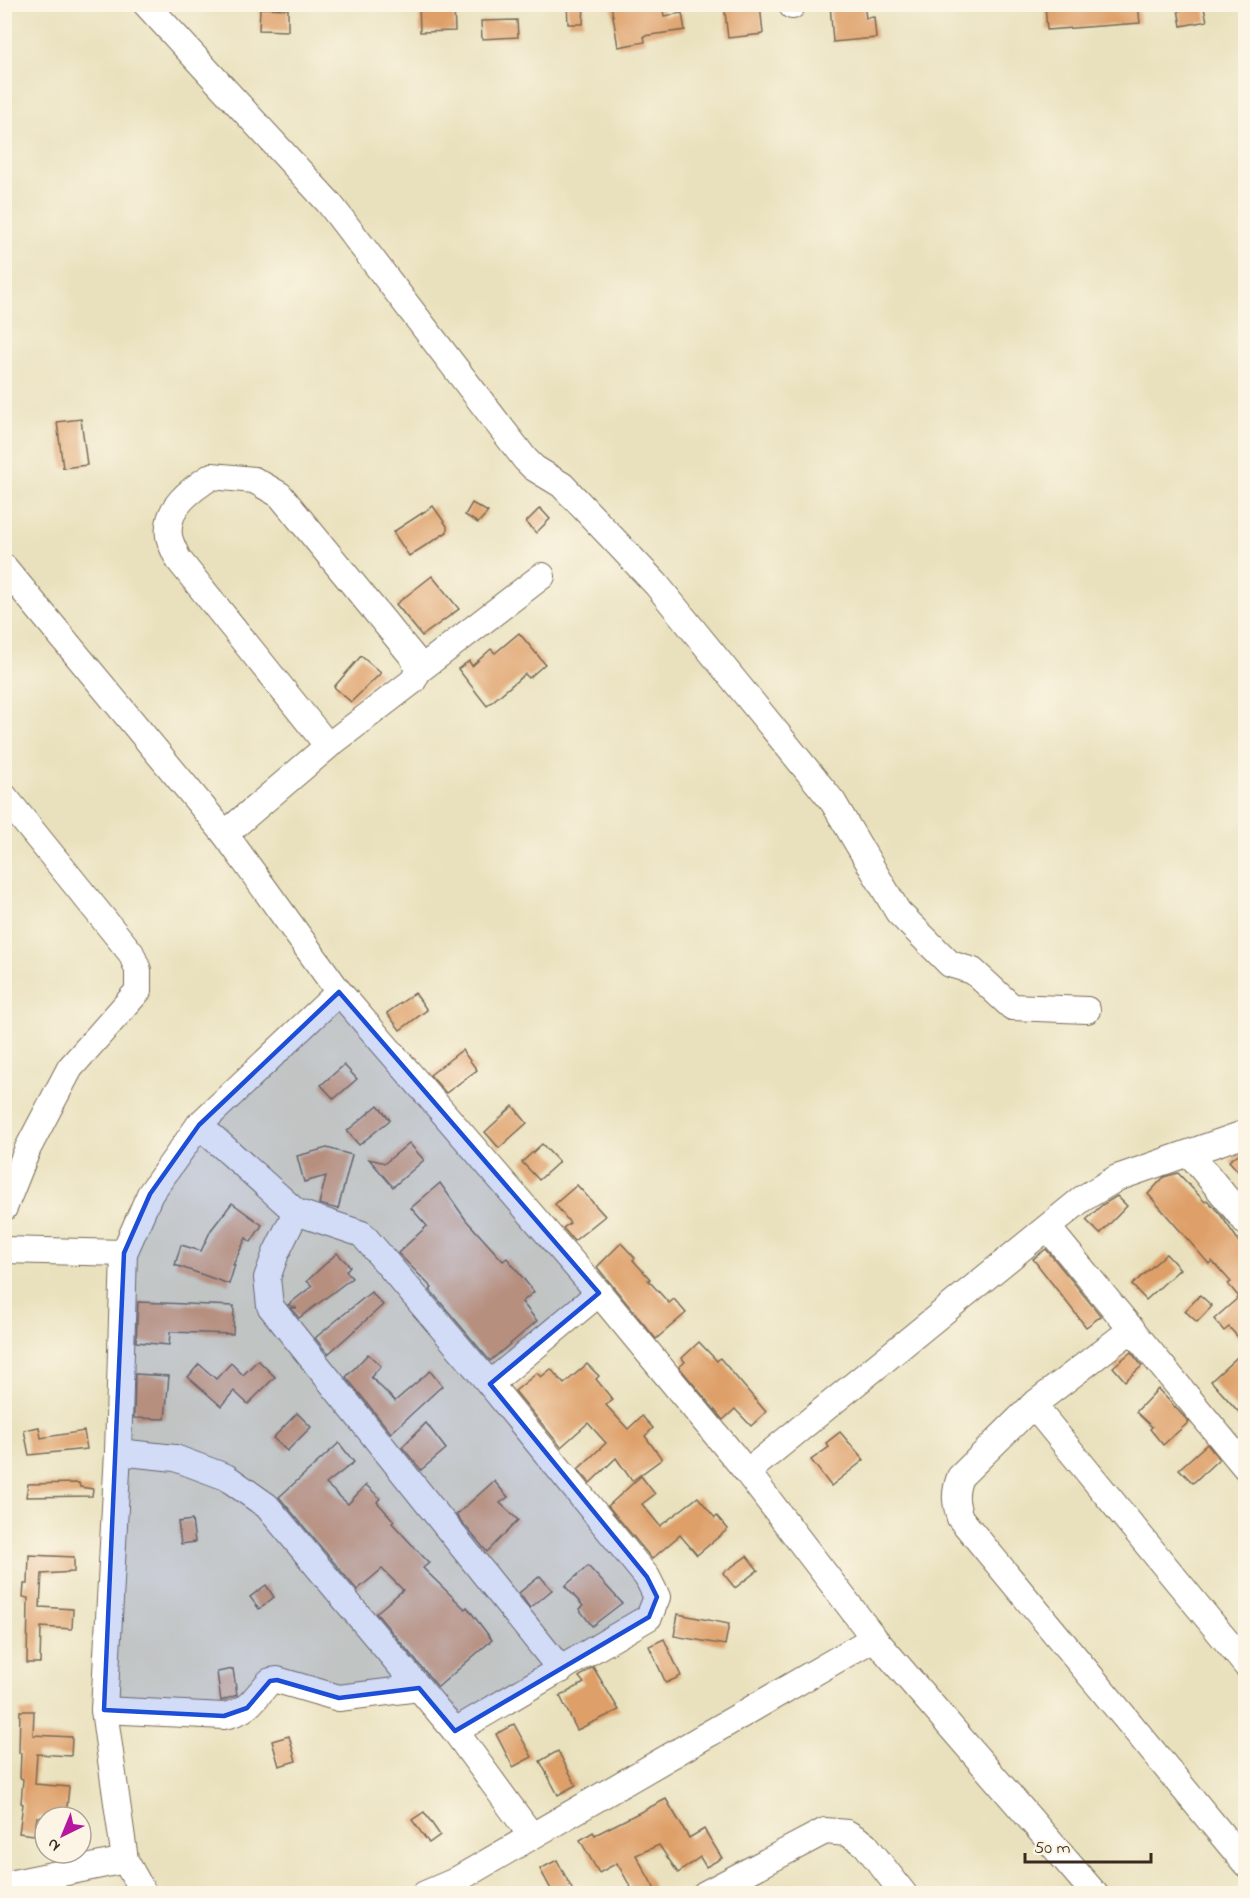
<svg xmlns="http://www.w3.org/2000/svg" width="1250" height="1898" viewBox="0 0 1250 1898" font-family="'Indie Flower',sans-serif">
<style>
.building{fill:#de9f67}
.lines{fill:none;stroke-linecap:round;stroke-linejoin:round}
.minor-casing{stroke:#786a56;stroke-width:28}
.minor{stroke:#fff;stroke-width:26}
.marked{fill:#1d4ed8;fill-opacity:0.2;stroke:#1d4ed8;stroke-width:4.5;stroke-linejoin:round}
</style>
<rect width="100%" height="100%" fill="#fcf5e5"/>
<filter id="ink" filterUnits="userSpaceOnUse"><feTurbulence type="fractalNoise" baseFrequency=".0167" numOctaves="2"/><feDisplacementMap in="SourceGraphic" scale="12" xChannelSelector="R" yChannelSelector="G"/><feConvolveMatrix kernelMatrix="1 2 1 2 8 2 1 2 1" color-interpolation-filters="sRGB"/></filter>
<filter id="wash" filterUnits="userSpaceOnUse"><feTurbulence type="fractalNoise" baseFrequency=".008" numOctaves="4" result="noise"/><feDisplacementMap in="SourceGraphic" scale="24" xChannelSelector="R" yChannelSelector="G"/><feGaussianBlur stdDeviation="1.35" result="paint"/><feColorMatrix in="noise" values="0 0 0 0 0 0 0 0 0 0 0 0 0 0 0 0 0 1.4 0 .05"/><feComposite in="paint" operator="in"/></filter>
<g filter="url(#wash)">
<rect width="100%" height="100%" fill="#e9e1bd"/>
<g id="blocks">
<g class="building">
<polygon points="419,4 454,4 455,31 420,32"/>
<polygon points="567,4 584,4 583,24 568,24"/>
<polygon points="611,4 662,4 664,16 682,13 685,30 644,36 645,42 618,47"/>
<polygon points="724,4 760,4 763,34 728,38"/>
<polygon points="830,4 864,4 866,18 874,17 876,38 833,42"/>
<polygon points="1045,4 1138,4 1140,23 1047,30"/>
<polygon points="1177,4 1203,4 1207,21 1181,26"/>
<polygon points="260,8 288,9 288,31 259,30"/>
<polygon points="517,20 518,37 482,39 481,21"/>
<polygon points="81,419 87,465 63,468 57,422"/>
<polygon points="472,503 488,512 478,523 465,515"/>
<polygon points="433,506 447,526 447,532 409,556 393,532"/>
<polygon points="540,508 550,519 536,533 526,522"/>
<polygon points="432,576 459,609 422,636 396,604"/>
<polygon points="519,633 545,664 529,678 525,674 487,706 458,669 469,661 472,666 491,649 495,653"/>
<polygon points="361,656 381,673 351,702 334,687"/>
<polygon points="415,993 427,1010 400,1030 387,1013"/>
<polygon points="462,1050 477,1070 446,1093 430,1075"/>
<polygon points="344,1065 357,1079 334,1099 321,1085"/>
<polygon points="378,1105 390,1120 359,1145 347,1131"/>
<polygon points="513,1106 527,1123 499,1148 485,1132"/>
<polygon points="409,1143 424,1160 393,1187 369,1159 385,1163"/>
<polygon points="542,1144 559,1162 539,1180 522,1162"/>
<polygon points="327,1148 352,1155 338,1209 319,1204 326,1176 304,1182 297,1156"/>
<polygon points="1245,1149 1245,1179 1229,1161"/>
<polygon points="1178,1173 1205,1202 1207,1200 1220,1214 1245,1250 1245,1345 1229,1327 1224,1331 1214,1319 1239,1297 1228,1284 1231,1282 1212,1261 1209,1264 1148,1194 1164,1177"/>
<polygon points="440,1183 466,1220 503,1261 507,1258 534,1292 522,1302 537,1321 490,1361 430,1290 432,1288 398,1253 427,1226 411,1208"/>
<polygon points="577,1185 605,1216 574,1241 563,1228 570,1223 555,1204"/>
<polygon points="1117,1196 1127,1206 1100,1234 1086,1220 1102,1205"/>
<polygon points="232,1203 262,1225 251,1242 246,1238 233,1265 235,1265 229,1284 175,1265 181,1245 201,1251 211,1230"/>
<polygon points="621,1243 635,1258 633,1260 650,1279 648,1280 669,1303 674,1299 686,1313 656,1339 597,1267"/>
<polygon points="1046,1249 1101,1316 1086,1327 1033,1259"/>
<polygon points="337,1253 350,1266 346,1271 352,1278 299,1318 290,1308 297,1308 288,1305 312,1286 307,1281"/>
<polygon points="1166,1254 1180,1269 1146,1300 1132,1285"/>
<polygon points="371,1292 383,1305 328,1354 315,1338"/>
<polygon points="1200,1295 1212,1306 1197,1322 1185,1311"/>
<polygon points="138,1302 234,1306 233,1334 170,1332 169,1345 136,1342"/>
<polygon points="699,1342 717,1361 720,1358 766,1412 751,1426 735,1409 723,1420 679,1367 685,1362 682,1358"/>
<polygon points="1245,1350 1245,1419 1211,1381"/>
<polygon points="1131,1352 1142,1366 1125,1381 1113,1367"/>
<polygon points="368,1354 381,1366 371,1377 395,1401 430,1371 442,1386 391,1433 346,1377"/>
<polygon points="258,1360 275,1377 248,1404 234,1391 221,1406 188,1377 199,1364 216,1379 231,1363 243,1375"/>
<polygon points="587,1364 599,1376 596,1379 613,1400 606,1405 628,1429 642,1416 653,1428 645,1436 662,1459 632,1481 616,1458 590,1483 578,1469 606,1443 588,1423 561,1447 515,1391 537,1373 541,1377 551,1369 564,1384"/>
<polygon points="135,1374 169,1376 165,1419 134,1418"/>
<polygon points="1158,1389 1189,1422 1163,1445 1150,1429 1152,1427 1136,1412"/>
<polygon points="297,1413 311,1427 287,1451 273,1438"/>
<polygon points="426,1423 446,1449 421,1470 402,1447"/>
<polygon points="39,1427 41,1438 84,1431 87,1449 29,1455 24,1430"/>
<polygon points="840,1432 864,1460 831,1486 811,1460 829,1447 826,1443"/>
<polygon points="339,1443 354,1462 326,1484 348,1504 366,1485 380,1498 377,1502 394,1521 392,1523 429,1563 423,1568 465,1609 467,1607 492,1640 438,1687 376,1613 403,1590 382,1569 357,1590 279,1497"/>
<polygon points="1207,1444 1219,1459 1193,1483 1179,1469"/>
<polygon points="641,1476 655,1494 642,1504 660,1526 698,1497 715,1518 717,1516 728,1529 697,1555 680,1535 652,1559 608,1506"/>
<polygon points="494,1481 508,1497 500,1503 518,1520 487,1552 456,1515"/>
<polygon points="79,1483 80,1487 93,1489 92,1496 26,1497 28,1484"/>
<polygon points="192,1520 195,1542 181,1544 178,1522"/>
<polygon points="29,1555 74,1557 74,1572 42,1574 40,1607 73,1609 72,1629 41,1627 40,1663 27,1663 28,1598 23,1597 24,1584 28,1584"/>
<polygon points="747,1556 758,1570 735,1588 723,1573"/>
<polygon points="588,1566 622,1603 592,1626 579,1609 583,1606 565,1586"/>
<polygon points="540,1576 552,1590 530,1608 519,1593"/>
<polygon points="266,1585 274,1597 259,1609 250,1597"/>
<polygon points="678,1614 729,1624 725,1645 674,1636"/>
<polygon points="664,1639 681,1676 666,1683 649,1646"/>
<polygon points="593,1667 619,1710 577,1730 560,1696 584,1683 579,1677"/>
<polygon points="233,1669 237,1695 221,1701 217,1672"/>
<polygon points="20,1711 34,1711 33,1735 72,1737 71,1756 37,1754 35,1784 69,1787 66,1817 37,1817 34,1835 19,1833 23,1804 21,1803 23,1779 20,1778 21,1753 19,1753"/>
<polygon points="514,1724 532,1757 513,1767 496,1734"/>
<polygon points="289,1736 296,1761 279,1766 272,1741"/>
<polygon points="558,1751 576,1785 558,1795 540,1761"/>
<polygon points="666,1799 689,1838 704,1829 722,1858 706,1867 700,1857 678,1873 659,1845 636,1855 657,1893 634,1893 617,1863 599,1873 580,1840 593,1832 595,1835"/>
<polygon points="424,1812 440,1835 429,1843 412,1820"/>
<polygon points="557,1860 574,1893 553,1893 540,1869"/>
</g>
</g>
</g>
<g filter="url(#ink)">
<use href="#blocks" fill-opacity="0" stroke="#786a56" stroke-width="1.5"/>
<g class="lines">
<defs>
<g id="minor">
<polyline points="146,4 329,203 525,459 534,468 562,485 656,584 833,802 898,912 950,964 973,971 1012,1007 1087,1010"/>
<polyline points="791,4 792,6"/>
<polyline points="4,567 225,834 339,992 599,1293 747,1472 874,1638 1095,1894"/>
<polyline points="418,671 542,576"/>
<polyline points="4,796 131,953 138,970 138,991 70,1068 28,1148 4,1208"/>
<path d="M 225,834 L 328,746 L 413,681 L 418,671 L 413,657 L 280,495 L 254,480 L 212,476 C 192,489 165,507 169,536 C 170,543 175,552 178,559 L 328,746"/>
<polyline points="199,1125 296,1212 362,1234 490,1384 647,1577 657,1597 649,1617 455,1731"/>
<polyline points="1190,1154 1246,1222"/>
<polyline points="296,1212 276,1253 267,1278 270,1306 561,1670"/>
<polyline points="1048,1228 1246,1468"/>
<polyline points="4,1250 124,1253"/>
<path d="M 1132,1329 L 1033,1405 L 960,1477 C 954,1493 955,1502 960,1518 L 1246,1864"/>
<polyline points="490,1384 599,1293"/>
<polyline points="1033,1405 1246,1665"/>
<polyline points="118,1452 175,1458 226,1477 267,1506 455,1731 531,1835"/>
<polyline points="747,1472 1082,1199 1117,1178 1246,1133"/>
<path d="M 104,1710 L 224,1716 C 250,1711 253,1699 270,1681 L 277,1680 L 339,1698 L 419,1688"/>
<polyline points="4,1885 125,1860"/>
<polyline points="144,1894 125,1860 104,1710 118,1452 124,1253 150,1194 199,1125 339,992"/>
<polyline points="425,1894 453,1882 874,1638"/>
<polyline points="705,1894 825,1831 847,1833 865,1844 904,1894"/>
</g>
</defs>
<use href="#minor" class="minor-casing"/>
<use href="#minor" class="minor"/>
</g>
</g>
<path class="marked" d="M 339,992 L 599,1293 L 490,1384 L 647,1577 L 657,1597 L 649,1617 L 455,1731 L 419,1688 L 339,1698 L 277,1680 L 270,1681 L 247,1708 L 224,1716 L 104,1710 L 124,1253 L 150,1194 L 199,1125 Z"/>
<rect width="1250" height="1898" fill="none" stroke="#fcf5e5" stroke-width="24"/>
<g transform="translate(63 1835) rotate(223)"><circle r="28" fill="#fcf5e5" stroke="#afa495" stroke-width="1.5"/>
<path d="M0-4.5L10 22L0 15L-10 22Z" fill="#b5179e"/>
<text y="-9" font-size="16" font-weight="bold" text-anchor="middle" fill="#3b2a1e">N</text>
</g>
<path d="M1025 1853v9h126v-9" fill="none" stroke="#3b2a1e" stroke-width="3"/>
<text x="1034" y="1853" font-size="18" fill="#3b2a1e" stroke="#fcf5e5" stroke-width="4.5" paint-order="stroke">50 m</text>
</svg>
